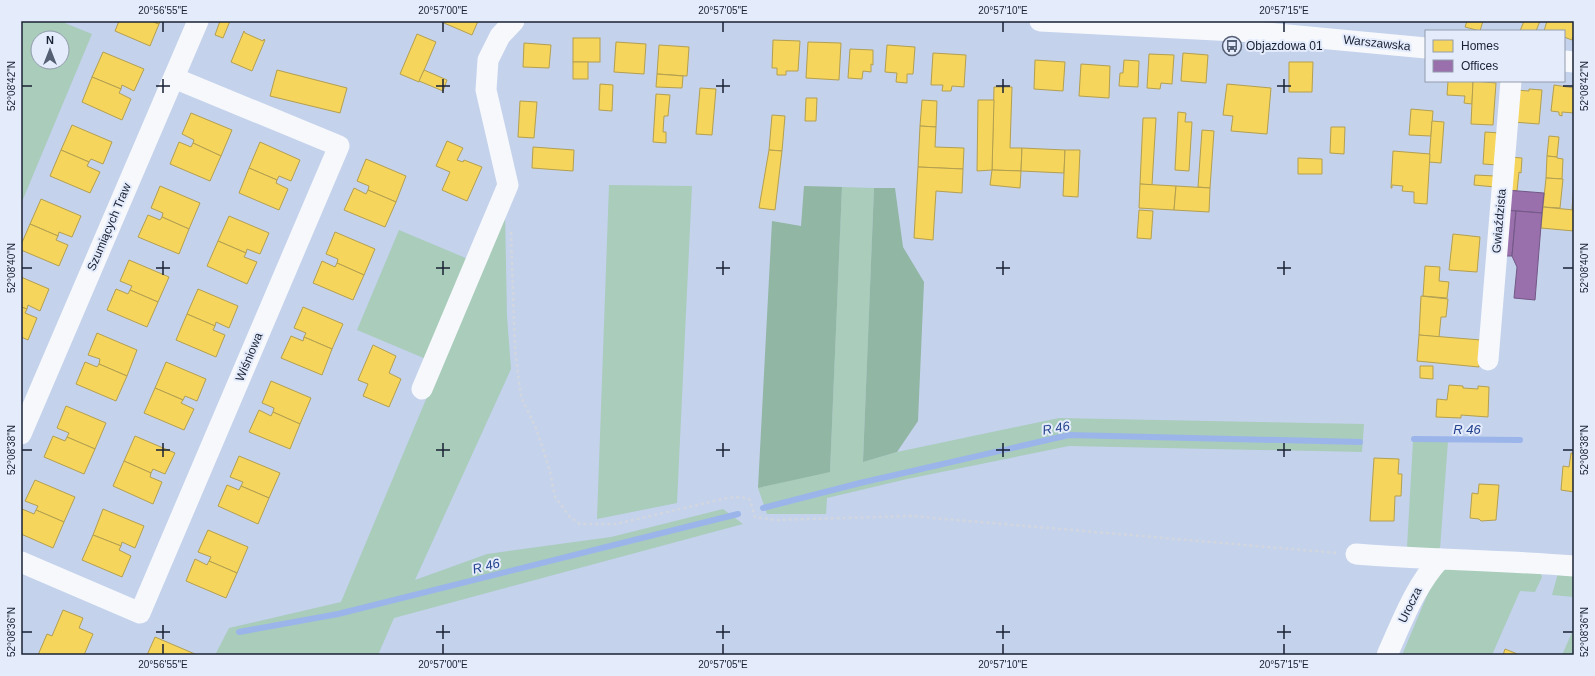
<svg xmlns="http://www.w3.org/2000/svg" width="1595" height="676" viewBox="0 0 1595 676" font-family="Helvetica,sans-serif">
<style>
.green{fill:#a9ccbb;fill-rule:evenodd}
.forest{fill:#91b6a3}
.homes{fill:#f6d55c;stroke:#b39f50}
.offices{fill:#9970ab;stroke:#725887}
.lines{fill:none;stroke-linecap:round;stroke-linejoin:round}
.stream{stroke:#9bb5ea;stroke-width:6}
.path{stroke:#d2d6df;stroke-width:2.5;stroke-dasharray:3 3;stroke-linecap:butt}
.minor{stroke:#f6f8fc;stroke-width:21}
.ticks{fill:none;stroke:#182133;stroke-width:1.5}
.labels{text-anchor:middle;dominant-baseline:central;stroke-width:4;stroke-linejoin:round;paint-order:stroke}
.street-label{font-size:12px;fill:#182133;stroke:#e4ecfc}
.poi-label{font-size:12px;fill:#182133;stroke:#e4ecfc;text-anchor:start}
.water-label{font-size:13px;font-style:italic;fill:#24438e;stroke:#e4ecfc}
.neatline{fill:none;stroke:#182133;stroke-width:1.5}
.ticks-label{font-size:10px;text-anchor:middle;fill:#182133}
</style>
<rect width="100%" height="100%" fill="#c4d2ec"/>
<g class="green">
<path d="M 21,21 L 60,21 L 92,34 L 21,204 ZM 38,38 L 62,38 L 62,62 L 38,62 Z"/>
<polygon points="609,185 692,186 677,503 597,519"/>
<polygon points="842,187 874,188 863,462 897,452 1059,418 1364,424 1362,452 1069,446 907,479 827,498 826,514 767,514 758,488 830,471"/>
<polygon points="505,211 507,316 511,369 415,580 487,554 611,537 723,509 743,524 394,618 378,655 215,655 229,628 341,602"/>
<polygon points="399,230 468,259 426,359 357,330"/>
<polygon points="1413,441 1448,441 1440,549 1407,548"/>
<polygon points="1453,567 1540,569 1542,577 1535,592 1520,591 1492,655 1402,655 1434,579 1442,571"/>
<polygon points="1558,573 1574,573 1574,597 1552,595"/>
<polygon points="1574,628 1574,649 1571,655 1562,655"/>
</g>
<g class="forest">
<polygon points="804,186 842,187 830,472 758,488 772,221 801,226"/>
<polygon points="874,188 895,188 903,247 924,282 918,421 897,452 863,462"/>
</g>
<g class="homes">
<polygon points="119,21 151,21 159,24 150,46 115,31"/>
<polygon points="151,21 161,21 159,24"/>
<polygon points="220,21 230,21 223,38 215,35"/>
<polygon points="445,21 478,21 472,35 444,23"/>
<polygon points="1467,21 1483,21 1480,31 1465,27"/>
<polygon points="1524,21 1540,21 1536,31 1520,31"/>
<polygon points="1547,21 1574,21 1574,33 1572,40 1564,37 1564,31 1544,31"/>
<polygon points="244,31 245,33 263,41 264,39 265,40 252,71 231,62"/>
<polygon points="417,34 436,42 419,82 400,74"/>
<rect x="573" y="38" width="27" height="24"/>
<polygon points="773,40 800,41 798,71 786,71 786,75 777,75 777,68 772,68"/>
<polygon points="616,42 646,44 644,74 614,72"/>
<polygon points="808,42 841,43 839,80 806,78"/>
<polygon points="524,43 551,45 549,68 523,67"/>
<polygon points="659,45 689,47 687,76 657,74"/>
<polygon points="887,45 915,47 913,74 907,74 907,83 896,82 897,73 885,72"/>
<polygon points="850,49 873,50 873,65 871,64 871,72 863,71 862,79 848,78"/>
<polygon points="103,52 144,69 134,91 122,85 121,89 92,77"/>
<polygon points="933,53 966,55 964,87 952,86 951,91 942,91 943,85 931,85"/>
<polygon points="1183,53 1208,55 1206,83 1181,81"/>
<polygon points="1149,54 1174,55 1172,84 1161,83 1160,89 1147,88"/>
<polygon points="1035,60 1065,62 1063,91 1034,89"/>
<polygon points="1124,60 1139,61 1138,87 1119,86 1120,73 1123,73"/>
<rect x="573" y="62" width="15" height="17"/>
<polygon points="1289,62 1313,62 1312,92 1289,92"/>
<polygon points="1081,64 1110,66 1109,98 1079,96"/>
<polygon points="277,70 347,88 340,113 270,96"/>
<polygon points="424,70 447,80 443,91 419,81"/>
<polygon points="657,74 683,76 682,88 656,87"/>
<polygon points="92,77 121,89 119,93 131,99 122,120 82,102"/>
<polygon points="1448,81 1473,81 1472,104 1464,103 1465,96 1447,95"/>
<polygon points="1473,81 1496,83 1493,125 1471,124"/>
<polygon points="600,84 613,85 612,111 599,110"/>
<polygon points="1227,84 1271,88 1267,134 1231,131 1233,116 1223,115"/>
<polygon points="1554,85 1574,88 1574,113 1562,112 1562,116 1559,115 1559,112 1551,111"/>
<polygon points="994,87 1012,87 1010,148 1022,148 1021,171 992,170"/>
<polygon points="700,88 716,89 712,135 696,134"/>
<polygon points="1529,89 1542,90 1539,124 1513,122 1515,90 1529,91"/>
<polygon points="656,94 670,95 668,116 664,116 663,132 666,132 666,143 653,142"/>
<polygon points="806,98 817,98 816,121 805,121"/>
<polygon points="922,100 937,101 936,127 920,126"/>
<polygon points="978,100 994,100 992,170 977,171"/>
<polygon points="520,101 537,102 534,138 518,137"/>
<polygon points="1411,109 1433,111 1431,136 1409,135"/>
<polygon points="1178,112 1186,113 1185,122 1192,122 1189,171 1175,170"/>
<polygon points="191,113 232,130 221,156 193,143 194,140 182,134"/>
<polygon points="772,115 785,116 782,151 769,150"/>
<polygon points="1143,118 1156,118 1152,185 1140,184"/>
<polygon points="1432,121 1444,122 1441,163 1429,162"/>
<polygon points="72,125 112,142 103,164 91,159 89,162 61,150"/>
<polygon points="920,126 936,127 935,147 964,148 963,169 918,167"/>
<polygon points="1331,127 1345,127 1344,154 1330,153"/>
<polygon points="1202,130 1214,131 1210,188 1198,187"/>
<polygon points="1485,132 1500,133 1498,165 1483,164"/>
<polygon points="1549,136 1559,137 1557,157 1547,156"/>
<polygon points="447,141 463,148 457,160 463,162 464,160 482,167 467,201 442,190 450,172 436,166"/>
<polygon points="179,142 191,147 193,143 221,156 210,181 170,164"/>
<polygon points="260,142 300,160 291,181 279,176 277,180 249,168"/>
<polygon points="533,147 574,150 573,171 532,168"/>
<polygon points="1022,148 1065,150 1064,173 1021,171"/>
<polygon points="61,150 89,162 87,166 100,172 90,193 50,176"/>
<polygon points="769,150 782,151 775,210 759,208"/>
<polygon points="1065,150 1080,150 1078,197 1063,196"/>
<polygon points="1393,151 1430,154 1427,204 1414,203 1414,192 1402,191 1403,186 1392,185 1392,188 1391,188"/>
<polygon points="1547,156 1557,157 1557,158 1563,159 1562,179 1546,178"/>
<polygon points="1509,157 1522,158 1521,173 1519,172 1517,191 1506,190"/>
<polygon points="1298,158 1322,159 1322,174 1298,174"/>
<polygon points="366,159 406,176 396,202 368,190 369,186 357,181"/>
<polygon points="918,167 963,169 962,193 936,191 933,240 914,238"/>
<polygon points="249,168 277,180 276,183 288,189 279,210 239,193"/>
<polygon points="992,170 1021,171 1020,188 990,185"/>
<polygon points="1475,175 1496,176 1495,187 1474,185"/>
<polygon points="1546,178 1563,179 1560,208 1543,207"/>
<polygon points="1574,183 1574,210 1572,209"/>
<polygon points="1140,184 1176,186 1174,210 1139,208"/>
<polygon points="160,186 200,203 189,229 162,217 163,213 151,208"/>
<polygon points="1176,186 1210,188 1209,212 1174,210"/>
<polygon points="354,188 366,194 368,190 396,202 385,227 344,210"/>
<polygon points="41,199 81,216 72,237 59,232 58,236 30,224"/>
<polygon points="1543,207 1574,210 1574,231 1541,228"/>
<polygon points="1139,210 1153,211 1151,239 1137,238"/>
<polygon points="148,215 160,220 162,217 189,229 179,254 138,237"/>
<polygon points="229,216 269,233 260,254 247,249 246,253 218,241"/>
<polygon points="30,224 58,236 56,240 68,245 59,266 21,250 21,245"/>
<polygon points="335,232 375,249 364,275 337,263 338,259 326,254"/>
<polygon points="1453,234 1480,237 1477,272 1449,270"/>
<polygon points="218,241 246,253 244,257 257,262 247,284 207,266"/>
<polygon points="129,260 169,277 158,302 130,290 132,286 120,281"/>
<polygon points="322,261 335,267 337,263 364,275 353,300 313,283"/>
<polygon points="1425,266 1440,267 1439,281 1449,282 1447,298 1423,296"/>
<polygon points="21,277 49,289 40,311 28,305 27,309 21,307"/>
<polygon points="116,289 128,294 130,290 158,302 147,327 107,310"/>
<polygon points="198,289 238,306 229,328 216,322 215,326 187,314"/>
<polygon points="1421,296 1448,299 1446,317 1441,317 1439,337 1419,335"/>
<polygon points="21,307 27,309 25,313 37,318 28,340 21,337"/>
<polygon points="303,307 343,324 332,349 304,337 306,333 294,328"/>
<polygon points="187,314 215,326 213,330 225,335 216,357 176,340"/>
<polygon points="97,333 137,350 127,376 99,364 100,359 88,355"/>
<polygon points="1419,335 1481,340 1479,367 1417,361"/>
<polygon points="291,336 303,341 304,337 332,349 322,375 281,358"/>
<polygon points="373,345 396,356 389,373 401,379 389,407 363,396 368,384 358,380"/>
<polygon points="85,362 97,367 99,364 127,376 116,401 76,384"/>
<polygon points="166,362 206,379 197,401 185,396 183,400 155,388"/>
<polygon points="1420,366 1433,366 1433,379 1420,378"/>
<polygon points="271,381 311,398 300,424 273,412 274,408 262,403"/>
<polygon points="1449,385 1463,386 1463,388 1478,389 1478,386 1489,387 1488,417 1461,415 1461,418 1436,417 1437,399 1447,400"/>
<polygon points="155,388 183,400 181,403 194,409 184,430 144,413"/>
<polygon points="66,406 106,423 95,449 67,437 69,433 57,428"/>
<polygon points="259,410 271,416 273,412 300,424 290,449 249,432"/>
<polygon points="53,436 65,441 67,437 95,449 84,474 44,457"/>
<polygon points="135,436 175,453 165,474 153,469 151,473 124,461"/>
<polygon points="1571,453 1574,453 1574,492 1561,490 1563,466 1569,467"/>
<polygon points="239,456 280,473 269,498 241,486 243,482 230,477"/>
<polygon points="1374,458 1399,459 1398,474 1402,474 1401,496 1395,496 1394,521 1370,521"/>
<polygon points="124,461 151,473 150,477 162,482 153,504 113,486"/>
<polygon points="35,480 75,497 64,522 36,510 38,506 25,501"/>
<polygon points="1479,484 1499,485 1496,520 1481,521 1479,519 1470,518 1472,493 1478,494"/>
<polygon points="227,485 239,490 241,486 269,498 258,524 218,506"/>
<polygon points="22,509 34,514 36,510 64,522 53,548 21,534"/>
<polygon points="103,509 144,526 135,548 122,542 121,546 93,535"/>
<polygon points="208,530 248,547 237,573 209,561 211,557 198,552"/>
<polygon points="93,535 121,546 119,550 131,556 122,577 82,560"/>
<polygon points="195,559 207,565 209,561 237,573 226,598 186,581"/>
<polygon points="63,610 83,618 79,628 93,634 84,655 38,655 47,634 52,636"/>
<polygon points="155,637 195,654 194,655 147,655"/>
<polygon points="1505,649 1515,653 1519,655 1503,655"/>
</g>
<g class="offices">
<polygon points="1506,190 1544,193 1542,213 1504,210"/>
<polygon points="1504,210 1516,211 1512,256 1500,256"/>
<polygon points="1516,211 1542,213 1535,300 1514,298 1517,267 1512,256"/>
</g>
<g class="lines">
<g class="stream">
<polyline points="1414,439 1520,440"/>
<polyline points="763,508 860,483 1069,435 1360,442"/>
<polyline points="239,632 338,614 738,514"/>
</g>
<polyline class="path" points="511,232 515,351 521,397 536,428 544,452 550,472 555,497 570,517 580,524 616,524 727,498 742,497 750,500 755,517 776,520 911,516 1337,553"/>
<g class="minor">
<polyline points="1040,21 1255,32 1426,48"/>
<polyline points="1564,61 1574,62"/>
<polyline points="1488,360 1511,81"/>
<polyline points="422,389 508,185 486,90 488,60 500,36 514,21"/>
<polyline points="21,434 198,21"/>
<path d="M 1356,554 C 1428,560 1501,560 1574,566"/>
<polyline points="21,562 140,613 339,146 174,78"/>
<path d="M 1387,655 C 1402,622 1415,586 1440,559"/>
</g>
</g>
<path class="ticks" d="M 163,22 L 163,32M 443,22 L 443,32M 723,22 L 723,32M 1003,22 L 1003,32M 1284,22 L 1284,32M 163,79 L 163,93M 443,79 L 443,93M 723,79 L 723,93M 1003,79 L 1003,93M 1284,79 L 1284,93M 22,86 L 32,86M 156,86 L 170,86M 436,86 L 450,86M 716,86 L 730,86M 996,86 L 1010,86M 1277,86 L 1291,86M 1563,86 L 1573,86M 163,261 L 163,275M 443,261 L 443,275M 723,261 L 723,275M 1003,261 L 1003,275M 1284,261 L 1284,275M 22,268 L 32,268M 156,268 L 170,268M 436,268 L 450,268M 716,268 L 730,268M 996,268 L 1010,268M 1277,268 L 1291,268M 1563,268 L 1573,268M 163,443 L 163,457M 443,443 L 443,457M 723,443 L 723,457M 1003,443 L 1003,457M 1284,443 L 1284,457M 22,450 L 32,450M 156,450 L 170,450M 436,450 L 450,450M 716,450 L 730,450M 996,450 L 1010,450M 1277,450 L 1291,450M 1563,450 L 1573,450M 163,625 L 163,639M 443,625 L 443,639M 723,625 L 723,639M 1003,625 L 1003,639M 1284,625 L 1284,639M 22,632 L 32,632M 156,632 L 170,632M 436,632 L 450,632M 716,632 L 730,632M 996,632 L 1010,632M 1277,632 L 1291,632M 1563,632 L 1573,632M 163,644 L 163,654M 443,644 L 443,654M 723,644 L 723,654M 1003,644 L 1003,654M 1284,644 L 1284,654"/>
<defs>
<symbol id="bus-ring" viewBox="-11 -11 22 22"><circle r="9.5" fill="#e4ecfc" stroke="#545f74" stroke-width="1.5"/><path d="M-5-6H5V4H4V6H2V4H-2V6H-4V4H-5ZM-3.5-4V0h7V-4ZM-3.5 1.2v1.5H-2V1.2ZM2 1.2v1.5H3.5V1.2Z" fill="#545f74"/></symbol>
</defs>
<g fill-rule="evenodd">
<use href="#bus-ring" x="1221" y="35" width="22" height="22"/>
</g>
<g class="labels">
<g class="street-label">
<text transform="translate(1377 43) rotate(6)">Warszawska</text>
<text transform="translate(1499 221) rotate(-85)">Gwiaździsta</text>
<text transform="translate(109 227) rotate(-67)">Szumiących Traw</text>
<text transform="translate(249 357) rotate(-67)">Wiśniowa</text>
<text transform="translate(1410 605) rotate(-64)">Urocza</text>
</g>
<g class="poi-label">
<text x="1246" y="46">Objazdowa 01</text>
</g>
<g class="water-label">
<text transform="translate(1056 428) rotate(-10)">R 46</text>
<text x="1467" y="429">R 46</text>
<text transform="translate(486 566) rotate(-14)">R 46</text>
</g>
</g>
<rect width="1595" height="676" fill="none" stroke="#e4ecfc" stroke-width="44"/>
<rect x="1425" y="30" width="140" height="52" fill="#e4ecfc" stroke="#929bac"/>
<rect x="1433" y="40" width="20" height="12" fill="#f6d55c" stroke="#929bac"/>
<text x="1461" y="50" font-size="12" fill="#182133">Homes</text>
<rect x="1433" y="60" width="20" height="12" fill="#9970ab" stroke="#929bac"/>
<text x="1461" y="70" font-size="12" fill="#182133">Offices</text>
<g transform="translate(50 50)"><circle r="19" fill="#e4ecfc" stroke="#929bac"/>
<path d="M0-3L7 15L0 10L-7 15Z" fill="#545f74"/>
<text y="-6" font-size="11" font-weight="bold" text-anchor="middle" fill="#182133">N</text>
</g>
<rect x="22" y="22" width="1551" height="632" class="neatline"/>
<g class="ticks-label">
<text x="163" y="14">20°56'55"E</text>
<text x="443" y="14">20°57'00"E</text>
<text x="723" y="14">20°57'05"E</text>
<text x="1003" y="14">20°57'10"E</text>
<text x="1284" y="14">20°57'15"E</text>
<text transform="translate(11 86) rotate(-90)" y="4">52°08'42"N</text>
<text transform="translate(1584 86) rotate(-90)" y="4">52°08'42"N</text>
<text transform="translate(11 268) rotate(-90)" y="4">52°08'40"N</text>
<text transform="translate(1584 268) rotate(-90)" y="4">52°08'40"N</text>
<text transform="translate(11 450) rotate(-90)" y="4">52°08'38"N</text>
<text transform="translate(1584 450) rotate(-90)" y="4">52°08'38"N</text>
<text transform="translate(11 632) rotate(-90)" y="4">52°08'36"N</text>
<text transform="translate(1584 632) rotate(-90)" y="4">52°08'36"N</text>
<text x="163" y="668">20°56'55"E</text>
<text x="443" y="668">20°57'00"E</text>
<text x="723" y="668">20°57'05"E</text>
<text x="1003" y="668">20°57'10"E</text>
<text x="1284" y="668">20°57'15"E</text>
</g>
</svg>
